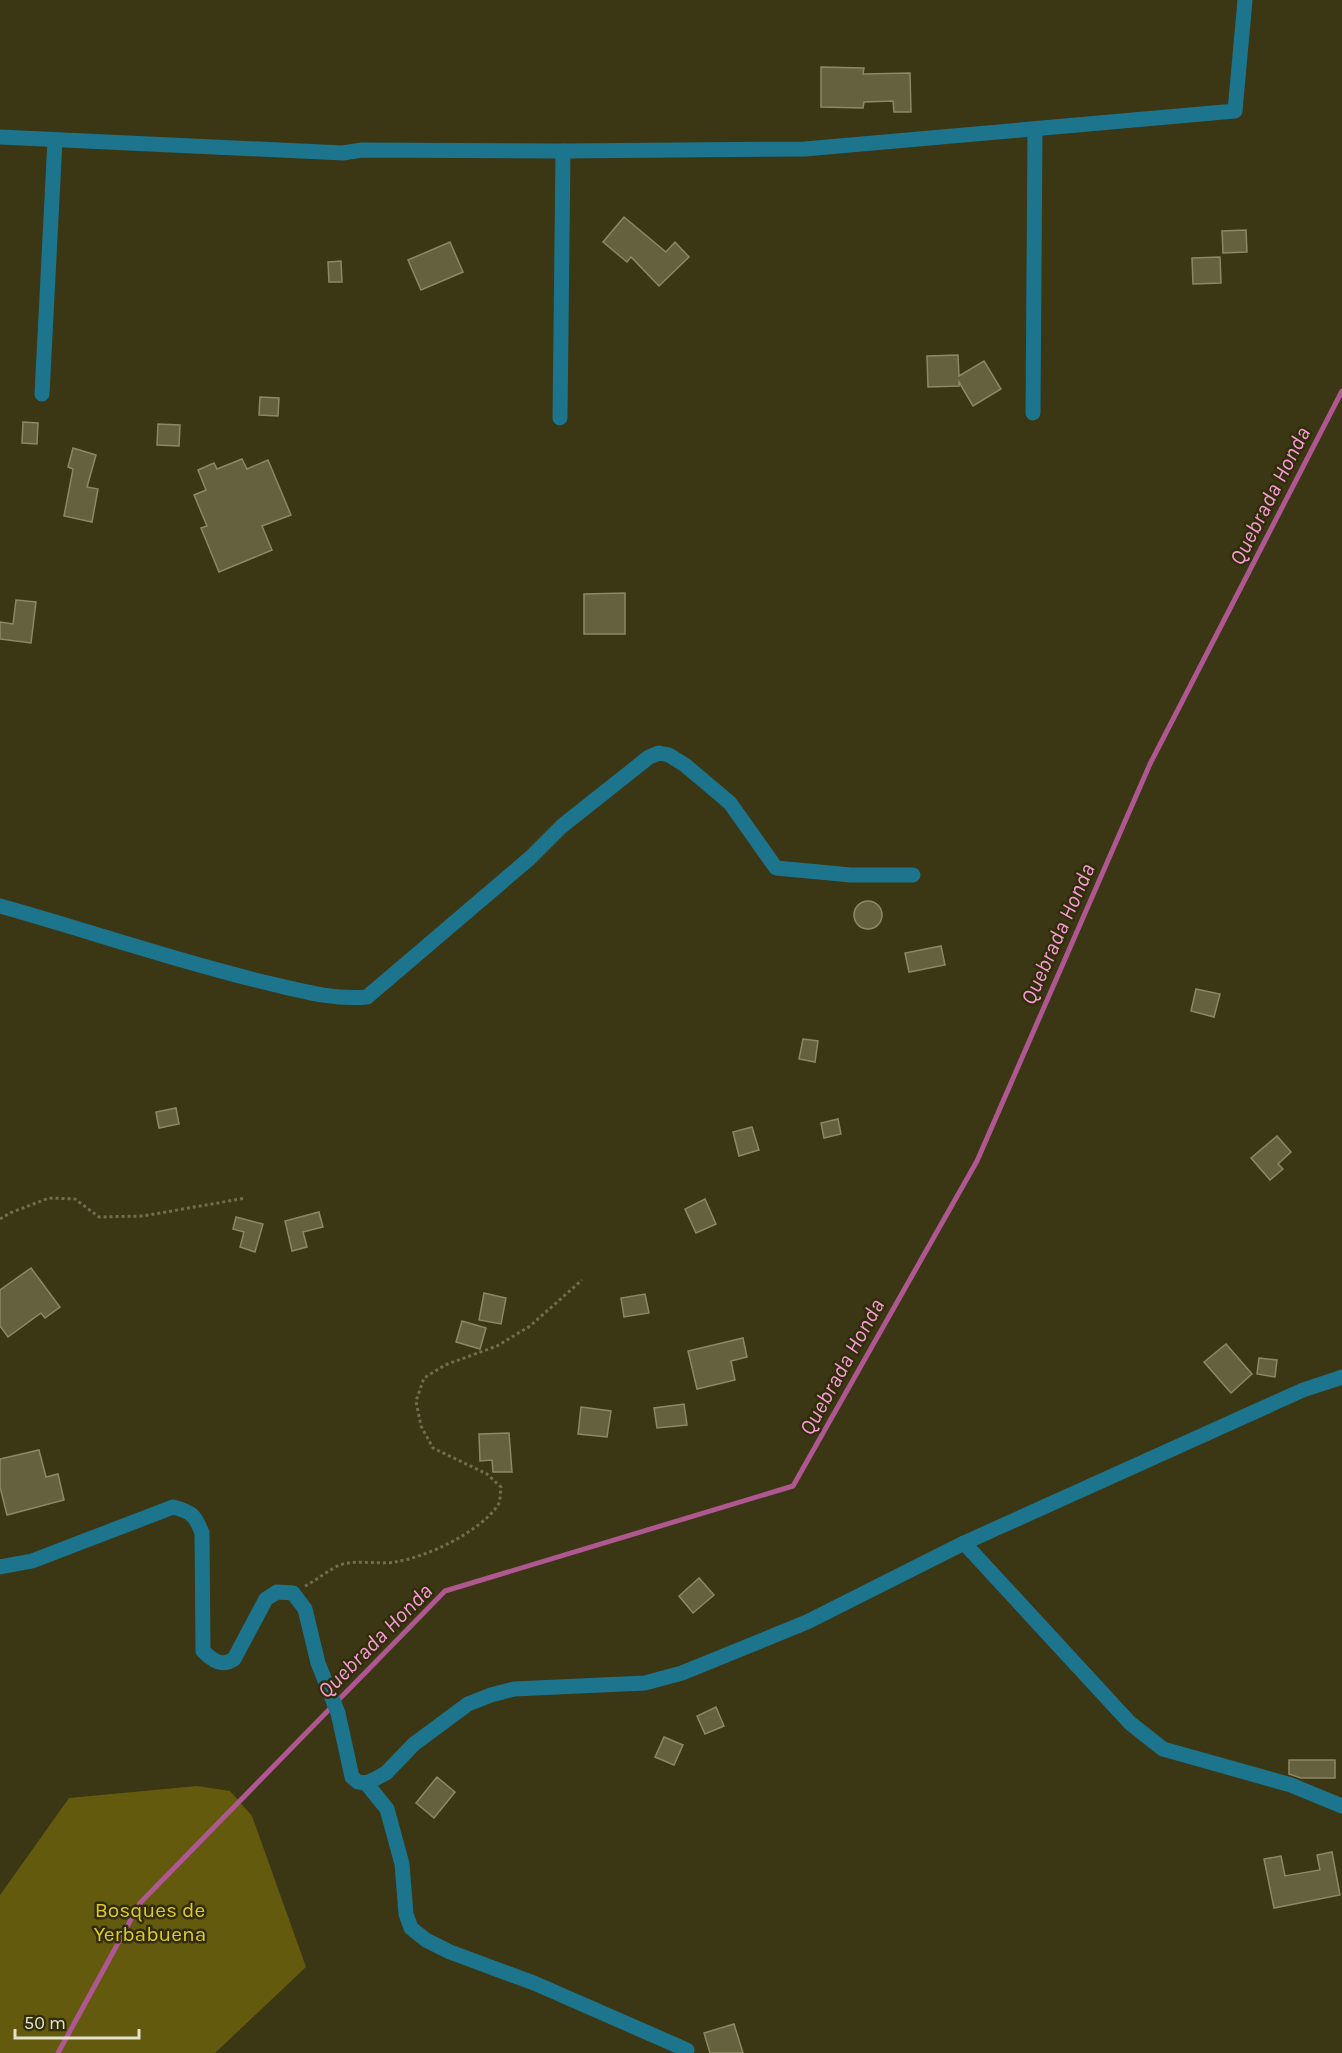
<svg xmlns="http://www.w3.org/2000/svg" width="1342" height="2053" viewBox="0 0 1342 2053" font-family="Karla,sans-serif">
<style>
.green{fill:#635a0e}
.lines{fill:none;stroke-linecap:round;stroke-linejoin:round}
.stream{stroke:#ae5791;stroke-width:5}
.building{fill:#65603d;stroke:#8d8864;stroke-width:1.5}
.path{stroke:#716d50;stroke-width:3;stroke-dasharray:3 3;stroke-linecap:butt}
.minor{stroke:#1d748d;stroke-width:15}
.labels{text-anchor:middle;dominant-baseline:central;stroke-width:5;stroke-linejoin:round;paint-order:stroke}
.park-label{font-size:21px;fill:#deca2c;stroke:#312c09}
.water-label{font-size:22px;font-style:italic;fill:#f79bd6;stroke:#312c09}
</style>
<rect width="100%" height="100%" fill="#3b3614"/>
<polygon class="green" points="197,1786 230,1791 252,1816 306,1967 215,2053 0,2053 0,1895 69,1798"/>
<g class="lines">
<polyline class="stream" points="58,2053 140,1903 445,1591 793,1486 977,1161 1150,764 1342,391"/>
</g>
<g class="building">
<polygon points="821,67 864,68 863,74 910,73 911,112 894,112 893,101 864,102 863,108 821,107"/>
<polygon points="624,217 666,252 675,242 689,257 659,286 631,257 627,262 603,242"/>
<polygon points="1246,230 1247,252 1223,253 1222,231"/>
<polygon points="450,242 463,272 421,290 408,260"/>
<polygon points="1220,257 1221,283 1193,284 1192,258"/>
<polygon points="341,261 342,282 329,282 328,262"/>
<polygon points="958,355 959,376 984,361 1001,389 973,406 959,382 959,386 928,387 927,356"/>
<polygon points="260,397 279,398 278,416 259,415"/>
<polygon points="23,422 38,423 37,444 22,443"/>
<polygon points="158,424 180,425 179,446 157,445"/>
<polygon points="73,448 96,455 87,487 98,489 92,522 64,516 73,469 68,467"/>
<polygon points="242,459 247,469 268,460 291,515 262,526 272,550 219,572 201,528 207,526 194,495 206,490 198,470 214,463 217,469"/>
<polygon points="625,593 625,634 584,634 584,594"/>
<polygon points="16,600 36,602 31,643 0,639 0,622 13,624"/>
<circle cx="868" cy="915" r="14"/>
<polygon points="941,946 945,965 909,972 905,953"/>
<polygon points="1196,989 1220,994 1214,1017 1191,1011"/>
<polygon points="803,1039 818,1041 815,1062 799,1059"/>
<polygon points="176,1108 179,1124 159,1128 156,1112"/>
<polygon points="838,1119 841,1134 824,1138 821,1123"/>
<polygon points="752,1127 759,1150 739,1156 733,1132"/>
<polygon points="1277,1136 1291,1152 1278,1164 1283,1169 1270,1180 1251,1158"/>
<polygon points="705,1199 716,1224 696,1233 685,1209"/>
<polygon points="319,1212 323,1227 303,1232 307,1247 292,1251 285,1221"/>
<polygon points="236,1217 263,1224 255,1252 240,1247 244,1232 233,1229"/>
<polygon points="31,1268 60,1307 45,1318 41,1313 8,1337 0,1326 0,1290"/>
<polygon points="484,1293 506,1298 501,1324 479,1320"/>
<polygon points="645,1294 649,1313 624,1317 621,1298"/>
<polygon points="462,1321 486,1328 480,1349 456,1342"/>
<polygon points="743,1338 747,1357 731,1361 735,1380 697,1389 688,1351"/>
<polygon points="1226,1344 1252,1374 1231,1393 1204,1362"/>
<polygon points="1259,1358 1277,1360 1275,1377 1257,1374"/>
<polygon points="684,1404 687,1425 657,1428 654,1408"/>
<polygon points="581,1407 611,1411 607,1437 578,1434"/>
<polygon points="509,1433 512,1472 493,1472 492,1460 480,1461 479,1434"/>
<polygon points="39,1450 46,1477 58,1474 64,1500 7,1515 0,1487 0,1459"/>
<polygon points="699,1578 714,1595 693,1613 679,1596"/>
<polygon points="716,1707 724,1726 705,1734 697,1716"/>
<polygon points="664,1737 683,1745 674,1765 655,1757"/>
<polygon points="1289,1760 1335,1760 1335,1778 1301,1778 1289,1774"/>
<polygon points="437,1777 455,1792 434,1818 416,1803"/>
<polygon points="1332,1852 1340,1895 1274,1908 1264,1859 1281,1856 1285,1876 1320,1870 1317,1855"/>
<polygon points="734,2024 743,2053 710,2053 704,2033"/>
</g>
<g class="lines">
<g class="path">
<polyline points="0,1219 10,1213 49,1198 75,1199 99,1217 143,1216 246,1198"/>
<path d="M 305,1586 C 317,1580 328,1570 340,1565 C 357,1559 378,1565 395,1562 C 427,1557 480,1532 498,1505 C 501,1500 500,1493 501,1487 L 487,1474 L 433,1448 L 421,1426 L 416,1401 L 424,1378 L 445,1365 L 497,1346 L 530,1326 L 582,1280"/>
</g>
<g class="minor">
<polyline points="0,137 343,153 362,150 563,151 805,149 1235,111 1245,0"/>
<polyline points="42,394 55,140"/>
<polyline points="1033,413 1035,130"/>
<polyline points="560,418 563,151"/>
<path d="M 0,906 C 90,931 178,962 268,983 C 302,991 333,1000 367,997 L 530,858 L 562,826 L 649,757 L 659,753 L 669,755 L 685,765 L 730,803 L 776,868 L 851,875 L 913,875"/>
<polyline points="964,1543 1130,1723 1163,1749 1291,1785 1342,1806"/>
<path d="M 0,1567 L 32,1561 L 173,1507 C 192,1512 195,1515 202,1533 L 203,1651 C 213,1661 222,1667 234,1659 L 266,1599 L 277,1592 L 293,1593 L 305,1609 L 318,1663 L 338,1713 L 352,1777 L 358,1782 L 366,1783 L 375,1779 L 386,1773 L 414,1744 L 468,1704 L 491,1695 L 514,1689 L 645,1683 L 682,1673 L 807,1622 L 964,1543 L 1303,1390 L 1342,1377"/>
<polyline points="366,1783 387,1809 402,1864 406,1914 411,1928 426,1940 450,1952 534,1983 687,2050"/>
</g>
</g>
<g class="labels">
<g class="park-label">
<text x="150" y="1910">Bosques de<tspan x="150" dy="24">Yerbabuena</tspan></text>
</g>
<g class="water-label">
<text transform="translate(1270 496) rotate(-63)">Quebrada Honda</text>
<text transform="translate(1058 934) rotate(-66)">Quebrada Honda</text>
<text transform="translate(842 1367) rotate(-61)">Quebrada Honda</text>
<text transform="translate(375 1641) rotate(-45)">Quebrada Honda</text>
</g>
</g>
<path d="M15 2029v9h124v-9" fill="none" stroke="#e3e1ce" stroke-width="3"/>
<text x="24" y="2029" font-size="18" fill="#e3e1ce" stroke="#312c09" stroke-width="4.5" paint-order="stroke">50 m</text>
</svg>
